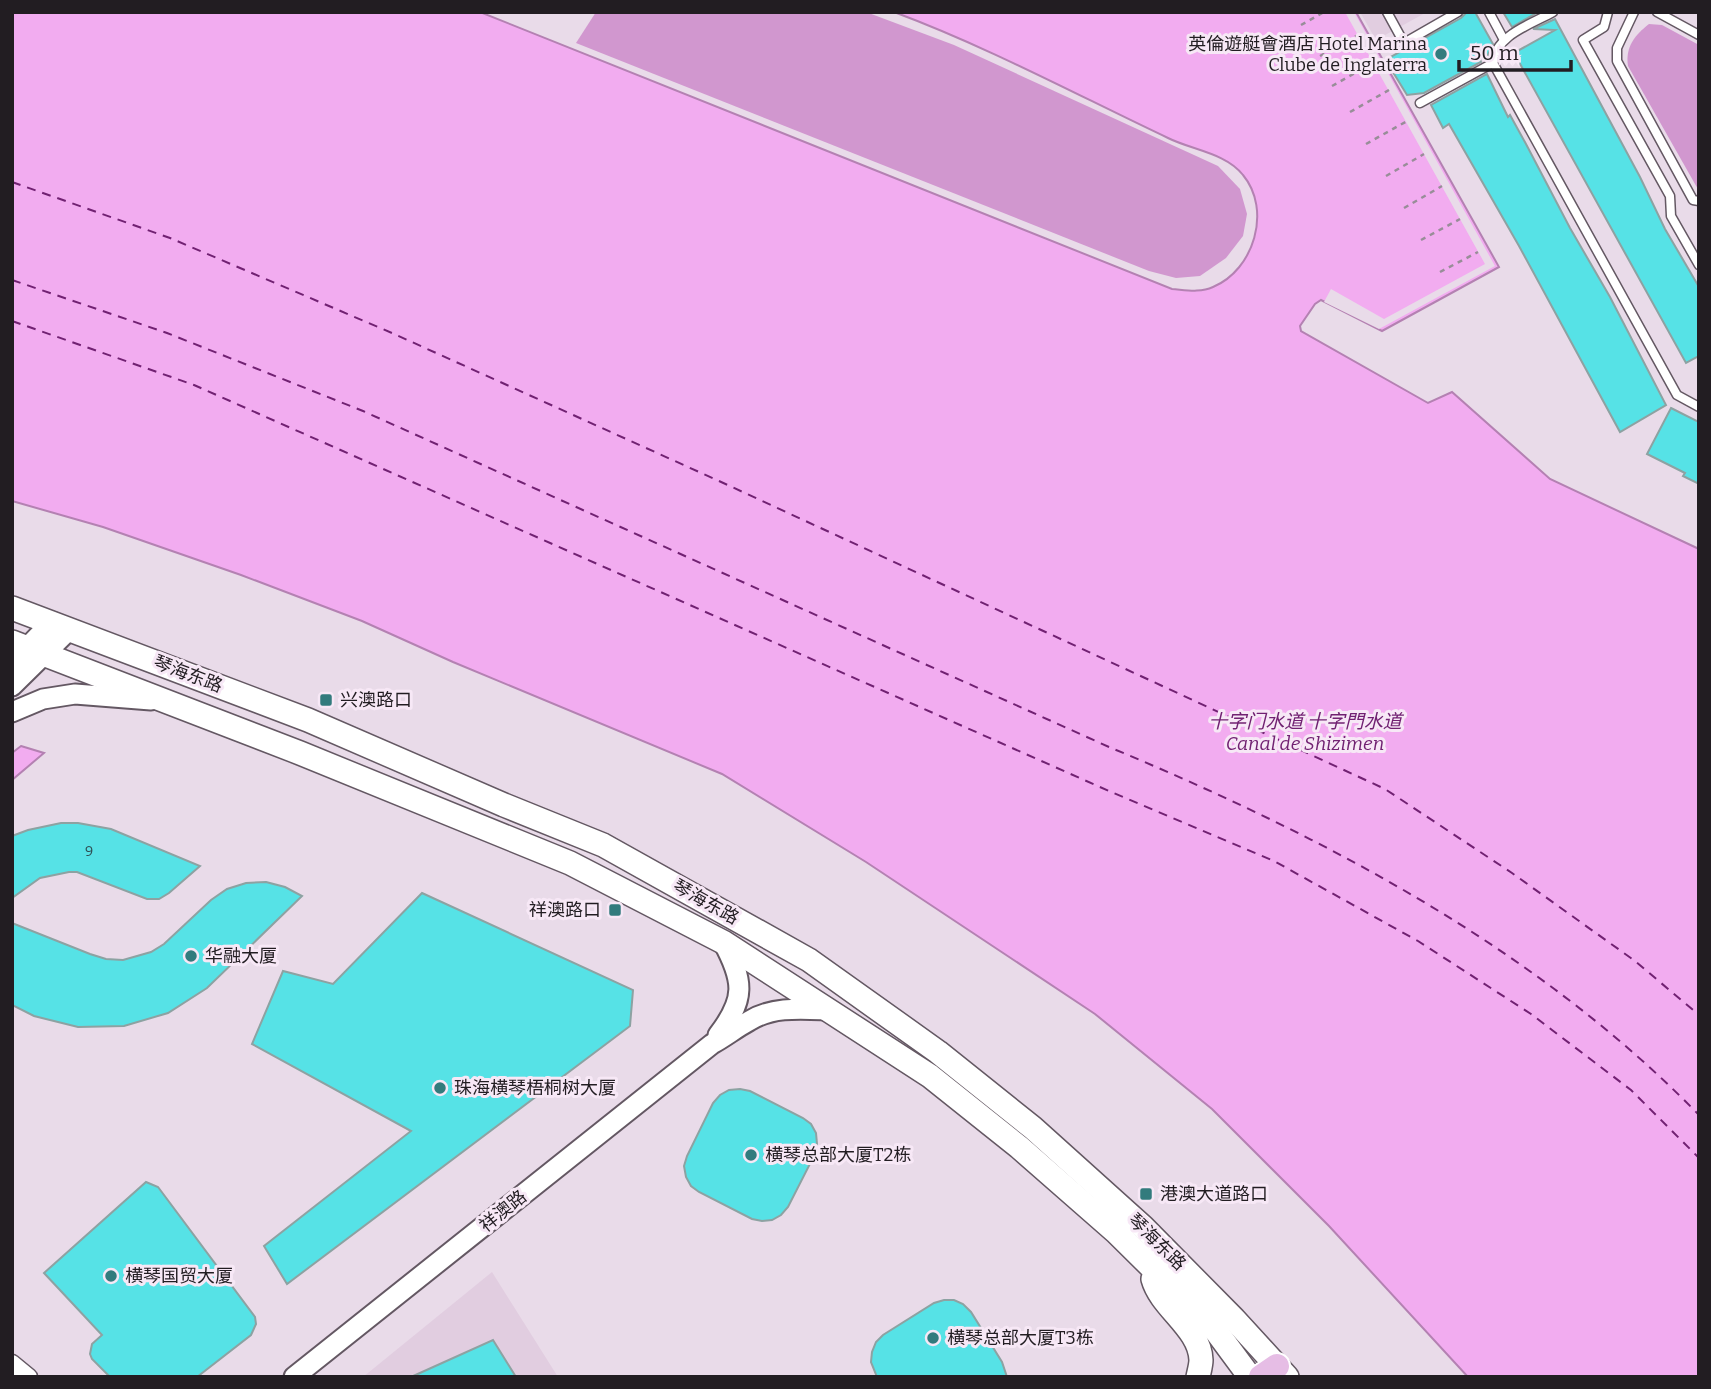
<svg xmlns="http://www.w3.org/2000/svg" width="1711" height="1389" viewBox="0 0 1711 1389" font-family="Bitter,'Noto Sans SC',serif">
<style>
.built{fill:#e1cde0}
.green{fill:#d197cf}
.water{fill:#f2acf0;stroke:#b481b2;stroke-width:2}
.pier{fill:#e9dbe9}
.lines{fill:none;stroke-linecap:round;stroke-linejoin:round}
.ferry{stroke:#712172;stroke-width:2;stroke-dasharray:9 7;stroke-linecap:butt}
.building{fill:#56e2e6;stroke:#8da2a2;stroke-width:2}
.service-casing{stroke:#645863;stroke-width:11}
.minor-casing{stroke:#645863;stroke-width:19}
.tertiary-casing{stroke:#645863;stroke-width:23}
.secondary-casing{stroke:#645863;stroke-width:26}
.primary-casing{stroke:#fff;stroke-width:28}
.path{stroke:#988d98;stroke-width:2.5;stroke-dasharray:5 5;stroke-linecap:butt}
.service{stroke:#fff;stroke-width:8}
.minor{stroke:#fff;stroke-width:16}
.tertiary{stroke:#fff;stroke-width:19}
.secondary{stroke:#fff;stroke-width:23}
.primary{stroke:#e6bde5;stroke-width:24}
.poi-dot{fill:#327b7d;stroke:#f7e8f6;stroke-width:2.5}
.labels{text-anchor:middle;dominant-baseline:central;stroke-width:6;stroke-linejoin:round;paint-order:stroke}
.number-label{font-size:14px;fill:#2f4e53}
.poi-label{font-size:18px;fill:#221d22;stroke:#f7e8f6;text-anchor:start}
.street-label{font-size:18px;fill:#221d22;stroke:#f7e8f6}
.water-label{font-size:19px;font-style:italic;fill:#712172;stroke:#f7e8f6}
</style>
<rect width="100%" height="100%" fill="#e9dbe9"/>
<g class="built">
<polygon points="1360,12 1427,12 1376,40"/>
<polygon points="492,1272 558,1377 363,1377"/>
</g>
<g class="green">
<polygon points="596,12 866,12 954,45 1218,166 1240,189 1247,214 1243,236 1226,258 1200,276 1176,278 1149,271 576,43"/>
<path d="M 1649,24 L 1662,25 L 1699,45 L 1699,191 L 1628,66 C 1625,47 1635,35 1649,24 Z"/>
</g>
<g class="water">
<path d="M 12,12 L 480,12 L 1172,289 C 1186,290 1200,293 1213,287 C 1254,270 1272,210 1243,175 C 1226,153 1192,150 1168,138 C 1077,95 988,47 894,12 L 1356,12 L 1499,267 L 1382,331 L 1321,300 L 1315,304 L 1300,326 L 1301,331 L 1428,403 L 1452,392 L 1550,479 L 1699,549 L 1699,1377 L 1468,1377 L 1329,1226 L 1212,1109 L 1095,1014 L 866,862 L 722,774 L 453,662 L 362,621 L 241,575 L 103,527 L 12,501 Z"/>
<polygon points="21,746 44,753 12,780 12,753"/>
</g>
<polygon class="pier" points="1345,12 1354,12 1495,266 1379,329 1324,302 1331,289 1384,319 1485,264"/>
<g class="lines">
<g class="ferry">
<polyline points="12,182 170,238 392,333 719,481 1385,789 1512,873 1635,961 1699,1015"/>
<path d="M 12,280 L 167,333 L 363,411 L 1109,747 C 1323,836 1535,947 1699,1115"/>
<polyline points="12,321 194,385 1109,791 1274,861 1418,941 1531,1014 1631,1090 1699,1158"/>
</g>
</g>
<g class="building">
<polygon points="1467,12 1475,12 1493,44 1488,55 1480,59 1481,62 1424,93 1407,95 1388,64 1389,58 1461,18"/>
<polygon points="1503,12 1538,12 1512,27"/>
<polygon points="1555,19 1640,177 1665,229 1699,287 1699,356 1686,363 1514,53 1555,30 1533,29"/>
<polygon points="1487,74 1508,117 1510,115 1526,144 1570,228 1610,297 1666,405 1620,432 1519,246 1449,124 1443,128 1431,105"/>
<polygon points="1671,408 1699,422 1699,484 1683,476 1685,473 1647,454"/>
<polygon points="61,823 78,823 111,829 200,866 169,893 159,899 147,899 77,872 69,872 40,878 12,898 12,836 28,830"/>
<polygon points="266,882 285,887 302,896 207,988 168,1013 124,1026 78,1027 34,1016 12,1005 12,923 90,954 106,959 123,960 151,952 164,944 211,900 227,889 246,883"/>
<polygon points="422,893 633,990 630,1026 287,1284 264,1246 411,1131 252,1044 283,971 333,984"/>
<polygon points="740,1089 750,1091 803,1118 811,1124 816,1133 817,1144 815,1154 788,1207 781,1215 772,1220 762,1221 752,1219 699,1192 691,1186 686,1177 684,1166 687,1156 713,1103 720,1095 729,1090"/>
<polygon points="146,1182 158,1187 255,1317 256,1324 251,1335 197,1377 110,1377 92,1359 90,1354 92,1344 102,1335 44,1273"/>
<polygon points="944,1300 954,1300 963,1304 971,1312 1002,1362 1007,1377 877,1377 871,1362 872,1352 876,1342 883,1335 934,1303"/>
<polygon points="493,1340 516,1377 411,1377"/>
</g>
<g class="lines">
<defs>
<g id="service">
<polyline points="1387,12 1404,43 1458,12"/>
<polyline points="1489,12 1504,40"/>
<polyline points="1608,12 1604,27 1583,40 1670,196 1671,216 1699,265"/>
<polyline points="1634,12 1617,48 1617,61 1693,200 1699,201"/>
<polyline points="1657,12 1699,35"/>
<polyline points="1493,63 1677,395 1699,407"/>
<path d="M 1420,103 L 1493,63 C 1495,35 1532,24 1553,12"/>
</g>
<polyline id="minor" points="12,1363 29,1377"/>
<g id="tertiary">
<polyline points="12,663 52,622"/>
<polyline points="12,686 70,629"/>
<polyline points="12,712 43,699 75,694 151,700"/>
<path d="M 718,1035 C 746,999 744,981 723,942"/>
<path d="M 294,1377 L 712,1044 C 725,1037 736,1028 749,1021 C 773,1006 802,1009 829,1010"/>
</g>
<g id="secondary">
<polyline points="12,608 308,720 504,805 603,845 809,960 938,1052 1033,1128 1143,1227 1234,1319 1287,1377"/>
<polyline points="12,642 300,753 570,863 723,942 930,1076 1019,1147 1116,1232 1216,1331 1250,1377"/>
<path d="M 1153,1279 C 1161,1308 1200,1328 1201,1360 C 1201,1365 1199,1372 1198,1377"/>
</g>
<polyline id="primary" points="1261,1377 1277,1366"/>
</defs>
<use href="#service" class="service-casing"/>
<use href="#minor" class="minor-casing"/>
<use href="#tertiary" class="tertiary-casing"/>
<use href="#secondary" class="secondary-casing"/>
<use href="#primary" class="primary-casing"/>
<g class="path">
<polyline points="1301,25 1324,12"/>
<polyline points="1320,56 1358,35"/>
<polyline points="1332,86 1373,63"/>
<polyline points="1350,112 1389,90"/>
<polyline points="1366,144 1409,120"/>
<polyline points="1386,176 1424,154"/>
<polyline points="1404,208 1442,186"/>
<polyline points="1421,240 1460,219"/>
<polyline points="1440,272 1478,252"/>
</g>
<use href="#service" class="service"/>
<use href="#minor" class="minor"/>
<use href="#tertiary" class="tertiary"/>
<use href="#secondary" class="secondary"/>
<use href="#primary" class="primary"/>
</g>
<g class="poi-dot">
<circle cx="1441" cy="54" r="7"/>
<rect x="319" y="693" width="14" height="14" rx="3.5"/>
<rect x="608" y="903" width="14" height="14" rx="3.5"/>
<circle cx="191" cy="956" r="7"/>
<circle cx="440" cy="1088" r="7"/>
<circle cx="751" cy="1155" r="7"/>
<rect x="1139" y="1187" width="14" height="14" rx="3.5"/>
<circle cx="111" cy="1276" r="7"/>
<circle cx="933" cy="1338" r="7"/>
</g>
<g class="labels">
<g class="number-label">
<text x="89" y="851">9</text>
</g>
<g class="poi-label">
<text x="1427" y="44" text-anchor="end">英倫遊艇會酒店 Hotel Marina<tspan x="1427" dy="21">Clube de Inglaterra</tspan></text>
<text x="340" y="700">兴澳路口</text>
<text x="601" y="910" text-anchor="end">祥澳路口</text>
<text x="205" y="956">华融大厦</text>
<text x="454" y="1088">珠海横琴梧桐树大厦</text>
<text x="765" y="1155">横琴总部大厦T2栋</text>
<text x="1160" y="1194">港澳大道路口</text>
<text x="125" y="1276">横琴国贸大厦</text>
<text x="947" y="1338">横琴总部大厦T3栋</text>
</g>
<g class="street-label">
<text transform="translate(188 674) rotate(21)">琴海东路</text>
<text transform="translate(706 902) rotate(29)">琴海东路</text>
<text transform="translate(503 1211) rotate(-39)">祥澳路</text>
<text transform="translate(1157 1242) rotate(44)">琴海东路</text>
</g>
<g class="water-label">
<text x="1305" y="721">十字门水道 十字門水道<tspan x="1305" dy="22">Canal de Shizimen</tspan></text>
</g>
</g>
<rect width="1711" height="1389" fill="none" stroke="#221d22" stroke-width="28"/>
<path d="M1459 60v10h112v-10" fill="none" stroke="#221d22" stroke-width="3.5"/>
<text x="1470" y="60" font-size="21" fill="#221d22" stroke="#f7e8f6" stroke-width="5" paint-order="stroke">50 m</text>
</svg>
